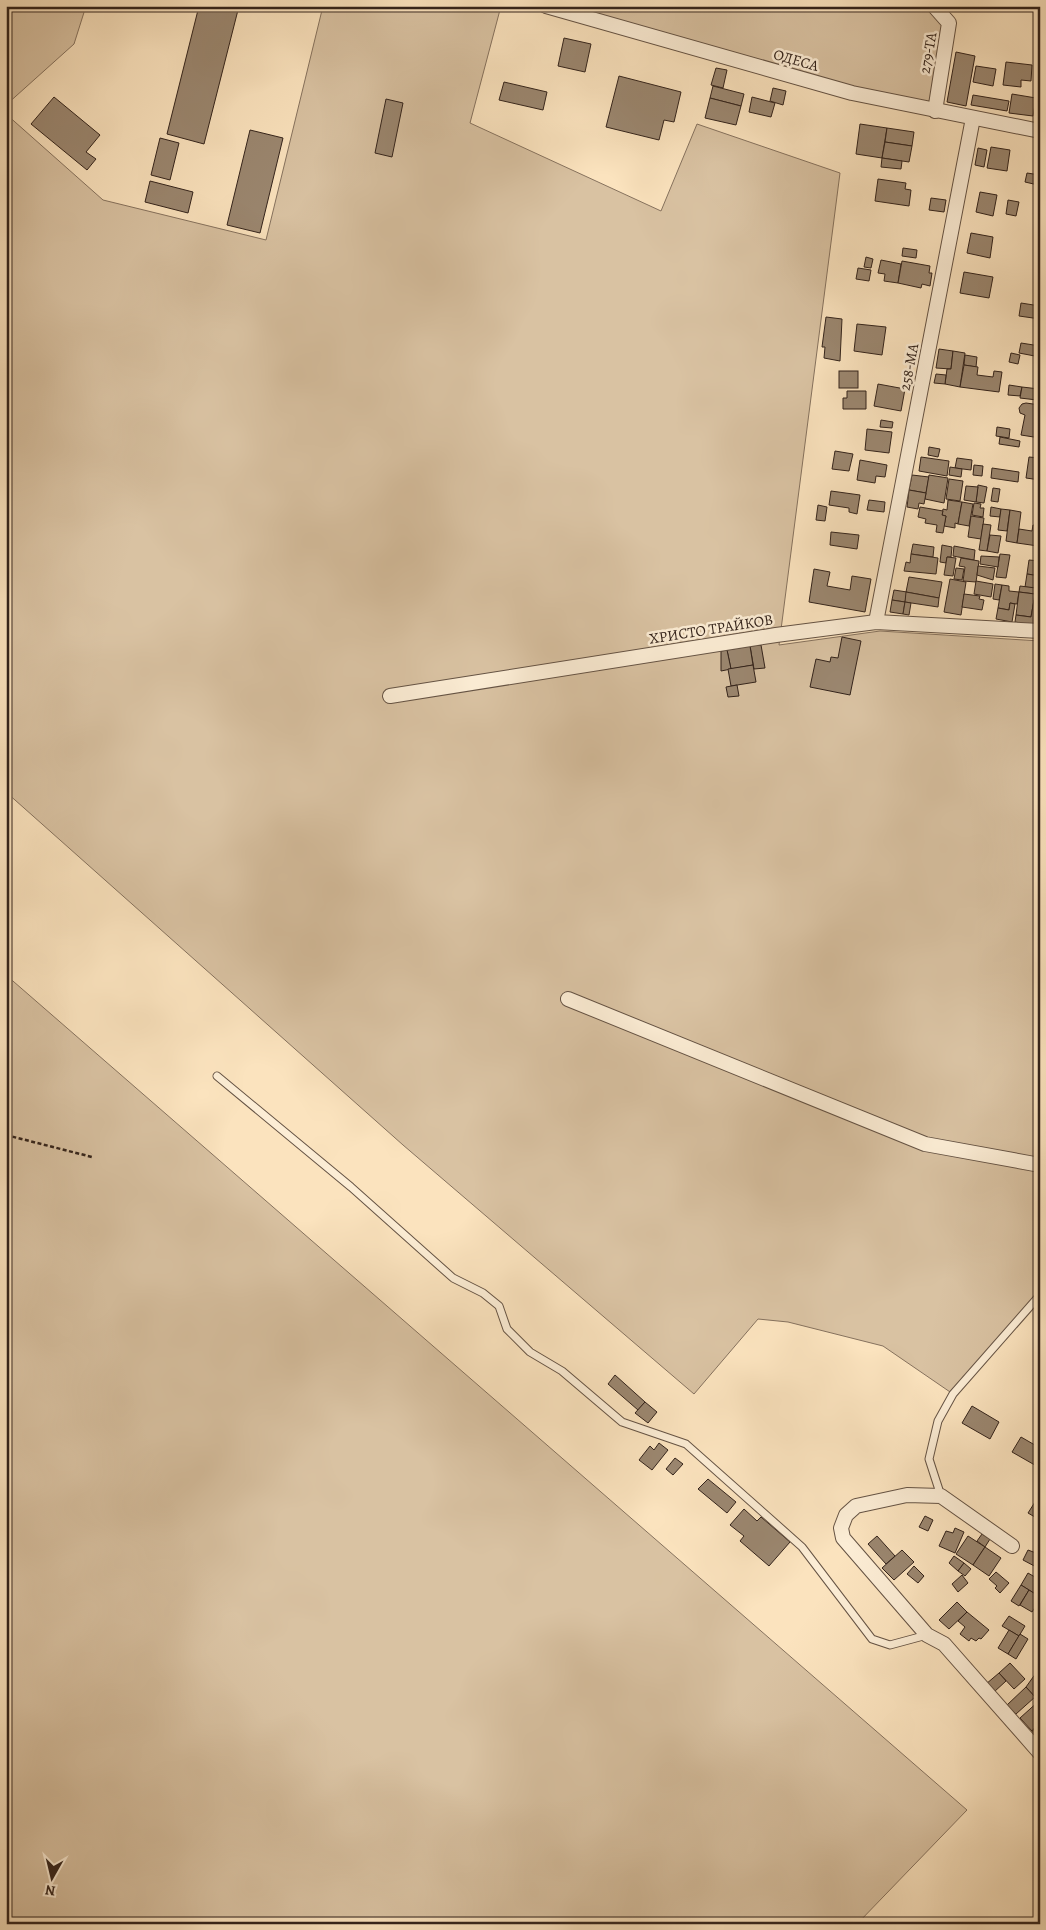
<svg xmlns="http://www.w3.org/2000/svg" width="1046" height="1930" viewBox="0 0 1046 1930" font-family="Alegreya,serif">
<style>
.green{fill:#d9c2a2;stroke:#86725e}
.building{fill:#9b8770;stroke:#33231b}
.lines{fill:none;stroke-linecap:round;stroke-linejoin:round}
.service-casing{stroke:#655344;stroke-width:9}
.minor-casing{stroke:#655344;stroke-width:16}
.path{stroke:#33231b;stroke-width:2.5;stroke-dasharray:4 2.5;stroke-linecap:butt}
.service{stroke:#fcedd5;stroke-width:7}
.minor{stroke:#fcedd5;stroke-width:14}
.labels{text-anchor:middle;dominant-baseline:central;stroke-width:5;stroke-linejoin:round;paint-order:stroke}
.street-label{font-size:15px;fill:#33231b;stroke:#fcedd5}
</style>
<rect width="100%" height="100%" fill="#fbe3be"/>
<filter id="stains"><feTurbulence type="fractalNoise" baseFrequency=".004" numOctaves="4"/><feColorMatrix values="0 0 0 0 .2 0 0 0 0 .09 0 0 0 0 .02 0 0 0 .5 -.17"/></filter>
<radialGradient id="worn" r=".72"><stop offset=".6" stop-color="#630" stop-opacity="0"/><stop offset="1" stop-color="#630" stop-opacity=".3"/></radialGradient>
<g class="green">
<polygon points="6,6 86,6 74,44 6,105"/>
<polygon points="323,6 501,6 470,123 661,211 697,124 840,173 779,645 880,631 1040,641 1040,1295 953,1394 883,1346 788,1322 758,1319 694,1394 403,1145 6,792 6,114 103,200 266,240"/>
<polygon points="594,6 934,6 949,23 935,111 592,19"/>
<polygon points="6,975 967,1810 857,1924 6,1924"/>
</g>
<g class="building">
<polygon points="199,6 239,6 204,144 167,134"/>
<polygon points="564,38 591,44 585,72 558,66"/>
<polygon points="956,52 975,56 966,106 947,102"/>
<polygon points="1006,62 1032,65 1031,81 1021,80 1021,87 1003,85"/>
<polygon points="976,66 996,69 993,86 973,82"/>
<polygon points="716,68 727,70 723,88 711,85"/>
<polygon points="619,76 681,92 674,122 664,120 659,140 606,127"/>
<polygon points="504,82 547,92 543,110 499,100"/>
<polygon points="713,86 744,94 741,106 710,98"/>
<polygon points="773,88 786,91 783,105 770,101"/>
<polygon points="1012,94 1036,98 1033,116 1009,113"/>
<polygon points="973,95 1009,101 1007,111 971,105"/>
<polygon points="54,97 100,135 86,152 96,159 87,170 31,124"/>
<polygon points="752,97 775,103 771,117 749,112"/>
<polygon points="710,98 741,106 736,125 705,118"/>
<polygon points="386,99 403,103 392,157 375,153"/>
<polygon points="860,124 887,128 882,158 856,154"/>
<polygon points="887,128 914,132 912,146 885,142"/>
<polygon points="250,130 283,138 260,233 227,225"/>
<polygon points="160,138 179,143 170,180 151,175"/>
<polygon points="885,142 912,146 909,162 882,158"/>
<polygon points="991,147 1010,150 1007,171 987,168"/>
<polygon points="978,148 987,150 984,167 975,165"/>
<polygon points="882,158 902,161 901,169 881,167"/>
<polygon points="1027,173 1040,175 1038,185 1025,182"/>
<polygon points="878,179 906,183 905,189 911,190 909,206 875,201"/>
<polygon points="150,181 193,192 188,213 145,202"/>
<polygon points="980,192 997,195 993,216 976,212"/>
<polygon points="931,198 946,200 944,212 929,210"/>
<polygon points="1008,200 1019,202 1016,216 1006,214"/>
<polygon points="971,233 993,237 990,258 967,253"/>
<polygon points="903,248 917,250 916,258 902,256"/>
<polygon points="866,257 873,259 871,268 864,267"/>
<polygon points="881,260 901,264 898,283 884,281 885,274 878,273"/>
<polygon points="902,261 930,266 929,273 932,273 930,286 922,284 921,288 898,283"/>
<polygon points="858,268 871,270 869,281 856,279"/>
<polygon points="964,272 993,277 989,298 960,293"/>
<polygon points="1021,303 1040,306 1040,319 1019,316"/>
<polygon points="826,317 842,319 840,361 824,358 825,347 822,347"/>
<polygon points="857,324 886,327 882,355 854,351"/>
<polygon points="1021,343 1040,346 1040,357 1019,353"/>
<polygon points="939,349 953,351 951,369 936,368"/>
<polygon points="953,351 965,353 960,387 945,384 947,369 951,369"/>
<polygon points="1011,353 1020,355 1018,364 1009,362"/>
<polygon points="965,355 977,357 976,367 964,365"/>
<polygon points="964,365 978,367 977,375 993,377 994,371 1002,372 999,392 960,387"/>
<rect x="839" y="371" width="19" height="17"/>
<polygon points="936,374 946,375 945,384 934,383"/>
<polygon points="878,384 905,389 901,411 874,406"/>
<polygon points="1009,385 1022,387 1020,396 1008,395"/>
<polygon points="1022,387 1039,389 1037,400 1020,398"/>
<polygon points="847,391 866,391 866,409 843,409 843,398 847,398"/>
<polygon points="1026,403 1040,405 1040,438 1021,435 1025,415 1020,413 1019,408 1022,404"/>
<polygon points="881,420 893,422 892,428 880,427"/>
<polygon points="997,427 1010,429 1009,438 996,436"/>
<polygon points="867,429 892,432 889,453 865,450"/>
<polygon points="1000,437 1020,441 1019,447 999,444"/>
<polygon points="929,447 940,449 938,457 928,455"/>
<polygon points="835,451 853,454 849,471 832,469"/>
<polygon points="921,457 949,461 947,476 919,471"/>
<polygon points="1029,457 1040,458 1040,480 1026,478"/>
<polygon points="957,458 972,460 971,470 955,468"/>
<polygon points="860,460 887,465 885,477 876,476 875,483 857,480"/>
<polygon points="974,465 983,466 982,476 973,475"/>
<polygon points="950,467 962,469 961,477 949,475"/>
<polygon points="992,468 1019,472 1018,482 991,478"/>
<polygon points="912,475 929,477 926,493 909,490"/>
<polygon points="929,475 948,478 944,503 925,499"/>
<polygon points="949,479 963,481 960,501 946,499"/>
<polygon points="978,485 987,487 984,503 976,502"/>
<polygon points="966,486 978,487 976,502 964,500"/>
<polygon points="993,488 1000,489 998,502 991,501"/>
<polygon points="909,490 926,493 924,504 919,503 918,509 907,507"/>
<polygon points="831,491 860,495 857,514 849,512 849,508 829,505"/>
<polygon points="869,500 885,502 884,512 867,510"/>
<polygon points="948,500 962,502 958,524 955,523 955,528 944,526 946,516 942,515 943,509 947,510"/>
<polygon points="962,502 973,504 969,526 958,524"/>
<polygon points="974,503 981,504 980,508 984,508 983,517 972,515"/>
<polygon points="818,505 827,507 825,521 816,520"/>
<polygon points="920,507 943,511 942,515 946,516 943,533 936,532 937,525 925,523 926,519 918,517"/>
<polygon points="991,507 1001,509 1000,517 990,516"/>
<polygon points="1001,509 1010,510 1007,531 998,530"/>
<polygon points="1010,510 1021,512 1017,543 1006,541"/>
<polygon points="971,516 984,518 981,539 968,537"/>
<polygon points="983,524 991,525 987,551 979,550"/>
<polygon points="1033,525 1040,526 1038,546 1017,543 1019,529 1032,531"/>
<polygon points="831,532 859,535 857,549 830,545"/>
<polygon points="990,535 1001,536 998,553 987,551"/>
<polygon points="913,544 934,547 933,557 911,554"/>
<polygon points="942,545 952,547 951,557 947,557 946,563 940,562"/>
<polygon points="954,546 975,550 974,560 953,556"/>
<polygon points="911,554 938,558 936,574 904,571 906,562 910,563"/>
<polygon points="1000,554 1010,555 1006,578 996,577"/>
<polygon points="981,556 999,557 998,567 980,564"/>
<polygon points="947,557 956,558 953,576 944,575"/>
<polygon points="961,558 979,561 976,582 963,581 965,567 959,566"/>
<polygon points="1029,560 1040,561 1040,576 1027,574"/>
<polygon points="978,566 995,568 993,580 977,575"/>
<polygon points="956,568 964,569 962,580 954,579"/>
<polygon points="814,569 830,572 827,586 850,590 852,576 871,579 865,612 809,602"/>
<polygon points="1027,574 1040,576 1040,589 1025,587"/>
<polygon points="909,577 942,582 939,598 906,592"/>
<polygon points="950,579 966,582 961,615 944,612"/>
<polygon points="976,581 993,584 991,597 974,594"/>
<polygon points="995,584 1002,585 999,600 993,599"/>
<polygon points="1002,585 1009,586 1009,591 1019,592 1017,604 1010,603 1009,610 998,608"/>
<polygon points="1020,586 1036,588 1035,594 1019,592"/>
<polygon points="894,590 907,592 905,602 892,600"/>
<polygon points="906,592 939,598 938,607 905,602"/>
<polygon points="1019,592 1035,594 1031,617 1016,615"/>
<polygon points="964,594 980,596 979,599 984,600 982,610 962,607"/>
<polygon points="892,600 905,602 903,614 890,612"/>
<polygon points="1034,600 1040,601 1038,626 1015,622 1016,615 1031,617"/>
<polygon points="905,602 911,603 909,615 903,614"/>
<polygon points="1010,603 1015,604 1012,622 996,619 998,608 1009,610"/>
<polygon points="842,637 861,641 850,695 810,687 816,659 830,662 831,657 838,658"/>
<polygon points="761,645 765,668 754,669 750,646"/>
<polygon points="750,646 753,665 731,669 727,650"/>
<polygon points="727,650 731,669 721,671 721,651"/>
<polygon points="753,665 756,682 731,686 728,669"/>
<polygon points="737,685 739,696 728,697 726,687"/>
<polygon points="615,1375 645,1402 638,1410 608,1384"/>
<polygon points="645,1402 657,1412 648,1423 635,1413"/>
<polygon points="972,1406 999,1422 990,1439 962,1423"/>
<polygon points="1021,1437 1040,1448 1040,1468 1012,1452"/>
<polygon points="659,1443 668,1450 652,1470 639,1460 650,1446 654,1450"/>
<polygon points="675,1458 683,1464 673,1475 666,1469"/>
<polygon points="708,1479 736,1502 727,1513 698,1489"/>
<polygon points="1035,1502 1040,1505 1040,1520 1028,1513"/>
<polygon points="744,1509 757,1521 761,1517 790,1542 769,1566 740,1541 744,1536 730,1525"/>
<polygon points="925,1516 933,1520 928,1531 919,1527"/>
<polygon points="955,1528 964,1532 955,1553 939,1546 946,1531 953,1533"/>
<polygon points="982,1534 990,1539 985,1547 977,1541"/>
<polygon points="877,1536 895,1556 886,1564 868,1544"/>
<polygon points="968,1536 985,1547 973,1565 956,1554"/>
<polygon points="1040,1545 1040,1569 1023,1560 1028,1550 1036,1553"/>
<polygon points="985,1547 1001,1558 989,1576 973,1565"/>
<polygon points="902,1550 914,1562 894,1580 882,1568"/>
<polygon points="954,1556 964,1563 958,1571 949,1563"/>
<polygon points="964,1563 971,1569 965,1576 958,1571"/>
<polygon points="914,1566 924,1576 918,1583 907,1574"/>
<polygon points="996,1572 1009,1583 1000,1593 995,1588 997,1586 989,1579"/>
<polygon points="1028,1573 1040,1580 1040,1597 1021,1585"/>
<polygon points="962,1575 968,1583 958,1592 952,1584"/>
<polygon points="1021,1585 1029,1590 1019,1606 1011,1601"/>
<polygon points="1029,1590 1040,1597 1040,1600 1032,1612 1020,1605"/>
<polygon points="957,1602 967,1612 949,1629 939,1620"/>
<polygon points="967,1612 989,1630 981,1639 979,1638 976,1641 971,1638 969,1641 960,1634 965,1627 958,1621"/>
<polygon points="1009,1616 1025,1626 1019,1636 1002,1626"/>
<polygon points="1009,1630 1019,1636 1008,1654 998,1648"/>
<polygon points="1020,1634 1028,1639 1016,1659 1008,1654"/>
<polygon points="1010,1663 1025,1679 1014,1689 999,1673"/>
<polygon points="999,1673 1006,1681 994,1692 986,1684"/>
<polygon points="1036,1673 1040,1676 1040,1691 1035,1697 1026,1687"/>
<polygon points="1026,1687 1035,1697 1016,1714 1007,1705"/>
<polygon points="1040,1700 1040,1721 1032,1731 1020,1718"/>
<polygon points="1040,1721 1040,1739 1031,1733"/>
</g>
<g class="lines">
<defs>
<g id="service">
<polyline points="217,1076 351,1187 453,1278 483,1293 499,1306 507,1329 530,1352 562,1371 622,1422 686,1444 802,1547 872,1639 890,1645 927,1635"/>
<polyline points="941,1496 929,1459 938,1421 953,1394 1040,1295"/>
</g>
<g id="minor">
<polyline points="546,6 852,93 1040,131"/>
<polyline points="934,6 949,23 935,111"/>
<polyline points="876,622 973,118"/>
<polyline points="390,696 776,635 876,622 1040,631"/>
<polyline points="568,999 925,1144 1040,1165"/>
<polyline points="1012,1546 941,1496 907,1495 856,1506 846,1515 841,1528 843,1538 927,1635 944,1644 1040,1753"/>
</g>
</defs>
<use href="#service" class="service-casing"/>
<use href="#minor" class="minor-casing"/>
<polyline class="path" points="6,1135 92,1157"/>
<use href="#service" class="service"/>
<use href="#minor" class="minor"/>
</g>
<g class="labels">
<g class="street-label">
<text transform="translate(928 53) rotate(-80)">279-ТА</text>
<text transform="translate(796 60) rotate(16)">ОДЕСА</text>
<text transform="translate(909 367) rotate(-79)">258-МА</text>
<text transform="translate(711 629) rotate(-9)">ХРИСТО ТРАЙКОВ</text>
</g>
</g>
<rect width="1046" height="1930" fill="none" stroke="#fbe3be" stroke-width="25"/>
<rect x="8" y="8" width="1031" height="1915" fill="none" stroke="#33231b" stroke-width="2.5"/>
<rect x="12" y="12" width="1021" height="1905" fill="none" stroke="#33231b"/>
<g transform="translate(52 1878) rotate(188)" stroke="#fcedd5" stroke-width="4" paint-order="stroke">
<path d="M0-4L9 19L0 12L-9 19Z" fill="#33231b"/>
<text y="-8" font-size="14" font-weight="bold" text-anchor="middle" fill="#33231b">N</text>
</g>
<rect width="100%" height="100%" filter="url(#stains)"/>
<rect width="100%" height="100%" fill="url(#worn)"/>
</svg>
